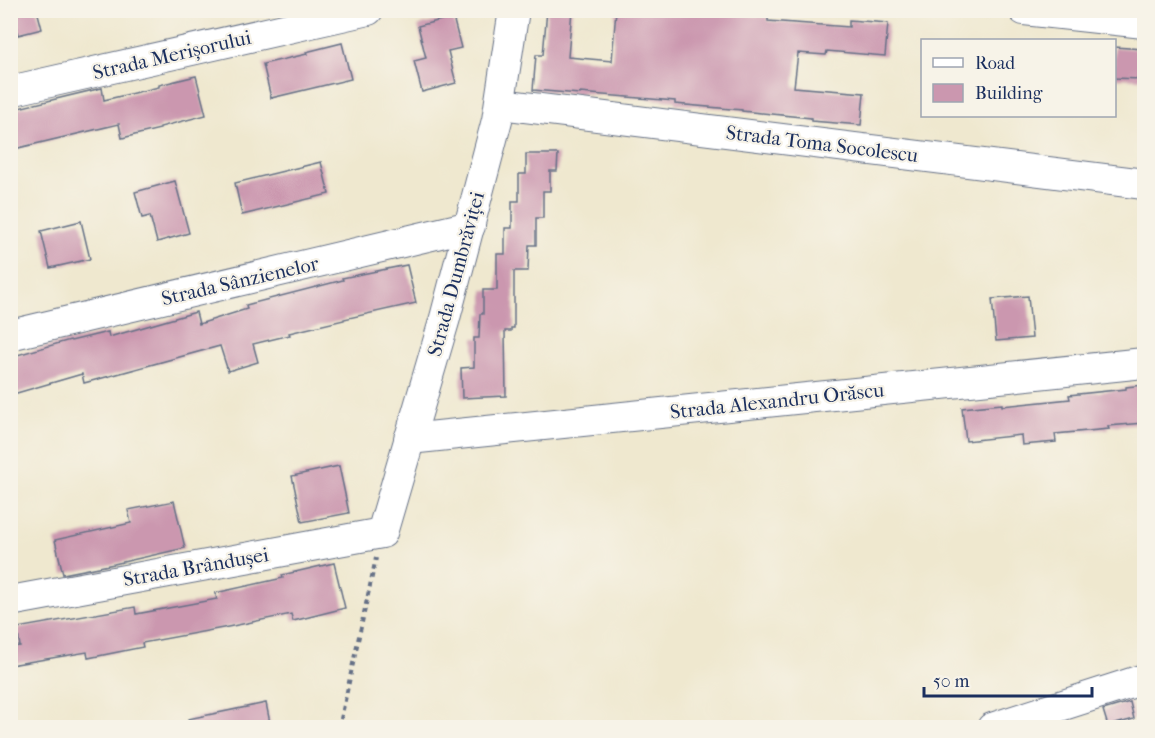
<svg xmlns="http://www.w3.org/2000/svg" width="1155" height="738" viewBox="0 0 1155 738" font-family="'IM FELL French Canon',serif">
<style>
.building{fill:#cb97af}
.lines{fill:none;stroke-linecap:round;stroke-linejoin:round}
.minor-casing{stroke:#657086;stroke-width:32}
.path{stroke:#657086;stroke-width:4;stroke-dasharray:4.5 4.5;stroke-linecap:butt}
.minor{stroke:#fff;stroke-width:30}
.labels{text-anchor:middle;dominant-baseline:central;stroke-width:4.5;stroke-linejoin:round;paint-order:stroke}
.street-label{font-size:20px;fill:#1b2f5e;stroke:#f7f3e8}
</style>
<rect width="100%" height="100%" fill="#f7f3e8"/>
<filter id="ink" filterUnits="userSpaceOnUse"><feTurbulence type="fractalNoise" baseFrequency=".0167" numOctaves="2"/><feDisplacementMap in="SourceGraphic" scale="12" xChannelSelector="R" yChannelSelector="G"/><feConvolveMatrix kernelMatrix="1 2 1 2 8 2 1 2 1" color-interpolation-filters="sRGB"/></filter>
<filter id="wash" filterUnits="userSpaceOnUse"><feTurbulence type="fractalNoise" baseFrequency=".008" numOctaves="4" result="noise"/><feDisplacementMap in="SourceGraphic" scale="24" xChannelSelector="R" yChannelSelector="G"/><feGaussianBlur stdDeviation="1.35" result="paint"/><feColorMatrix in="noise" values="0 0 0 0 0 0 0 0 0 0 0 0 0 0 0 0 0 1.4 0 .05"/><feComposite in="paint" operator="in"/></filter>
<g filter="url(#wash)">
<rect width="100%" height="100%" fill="#efe8cf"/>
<g id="blocks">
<g class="building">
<polygon points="12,10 37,10 42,29 18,35"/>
<polygon points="547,10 572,10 568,57 612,61 616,10 697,10 768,17 768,21 849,27 849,20 888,23 885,56 827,51 826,55 798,53 794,87 864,93 861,125 811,121 811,118 742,111 742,110 675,104 675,101 580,93 580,94 533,90 536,55 543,55"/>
<polygon points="453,17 461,48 448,51 456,83 422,92 414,61 426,58 418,26"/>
<polygon points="342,43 351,79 271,98 263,64 307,54 306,52"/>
<polygon points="1114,47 1143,49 1141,79 1114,78"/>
<polygon points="196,76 206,115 160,127 160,129 122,138 119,124 10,150 10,110 102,88 104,100 159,87 159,85"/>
<polygon points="526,154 558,154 557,171 550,171 550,191 543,191 543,218 536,218 536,245 529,245 528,271 514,271 514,328 511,328 511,331 505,331 506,396 462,398 461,368 474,367 474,338 479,338 480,314 483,314 483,290 497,290 497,254 505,254 505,228 512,228 512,201 519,201 519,174 526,174"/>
<polygon points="321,162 329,194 242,215 235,183"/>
<polygon points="175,181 189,233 157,242 150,216 142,218 135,192"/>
<polygon points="81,221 90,259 50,268 41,231"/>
<polygon points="407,265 416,303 344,319 344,320 289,333 290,335 253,344 258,362 228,371 220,346 84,383 82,374 10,395 10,357 70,340 71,341 108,332 109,337 196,312 199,324 247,309 246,305 343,280 342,278"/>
<polygon points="1028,296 1032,338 996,341 992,299"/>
<polygon points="1144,385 1144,423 1108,426 1109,429 1055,434 1056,442 1022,445 1021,435 966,441 962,408 1002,404 1002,406 1070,399 1069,395 1126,389 1126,387"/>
<polygon points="339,466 349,513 302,522 292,476"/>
<polygon points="174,501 185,548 114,564 63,574 55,540 131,523 128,510"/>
<polygon points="334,563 345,608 293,621 291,614 223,628 142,643 143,647 88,658 87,652 10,665 10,647 20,646 17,628 135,607 136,614 217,599 215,593 283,578 282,575"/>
<polygon points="1130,702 1134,719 1108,726 1103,710"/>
<polygon points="266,703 271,728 189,728 188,719"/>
</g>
</g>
</g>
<g filter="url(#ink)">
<use href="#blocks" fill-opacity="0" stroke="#657086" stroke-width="1.5"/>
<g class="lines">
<defs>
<g id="minor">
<polyline points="1024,10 1144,23"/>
<polyline points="10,91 368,10"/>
<polyline points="500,104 1144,184"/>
<polyline points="10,335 470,226"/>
<polyline points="409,439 1144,363"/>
<polyline points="10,601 382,533 445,318 497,120 514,10"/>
<polyline points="992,728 1144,679"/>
</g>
</defs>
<use href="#minor" class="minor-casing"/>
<polyline class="path" points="339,728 376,558"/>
<use href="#minor" class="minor"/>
</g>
</g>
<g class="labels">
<g class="street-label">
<text transform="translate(172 55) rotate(-13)">Strada Merișorului</text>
<text transform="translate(822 144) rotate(7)">Strada Toma Socolescu</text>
<text transform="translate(456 274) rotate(-75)">Strada Dumbrăviței</text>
<text transform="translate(240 281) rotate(-13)">Strada Sânzienelor</text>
<text transform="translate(777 401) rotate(-6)">Strada Alexandru Orăscu</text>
<text transform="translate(196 567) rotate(-10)">Strada Brândușei</text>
</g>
</g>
<rect width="1155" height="738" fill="none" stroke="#f7f3e8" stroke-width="36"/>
<rect x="921" y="39" width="195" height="78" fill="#f7f3e8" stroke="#9fa5b1" stroke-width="1.5"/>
<rect x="933" y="58" width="30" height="9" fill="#ffffff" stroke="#9fa5b1" stroke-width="1.5"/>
<text x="975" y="69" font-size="18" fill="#1b2f5e">Road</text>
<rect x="933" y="84" width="30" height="18" fill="#cb97af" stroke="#9fa5b1" stroke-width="1.5"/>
<text x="975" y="99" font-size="18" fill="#1b2f5e">Building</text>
<path d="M924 687v9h168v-9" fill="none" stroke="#1b2f5e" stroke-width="3"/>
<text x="933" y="687" font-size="18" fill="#1b2f5e" stroke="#f7f3e8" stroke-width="4.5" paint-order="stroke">50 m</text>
</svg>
